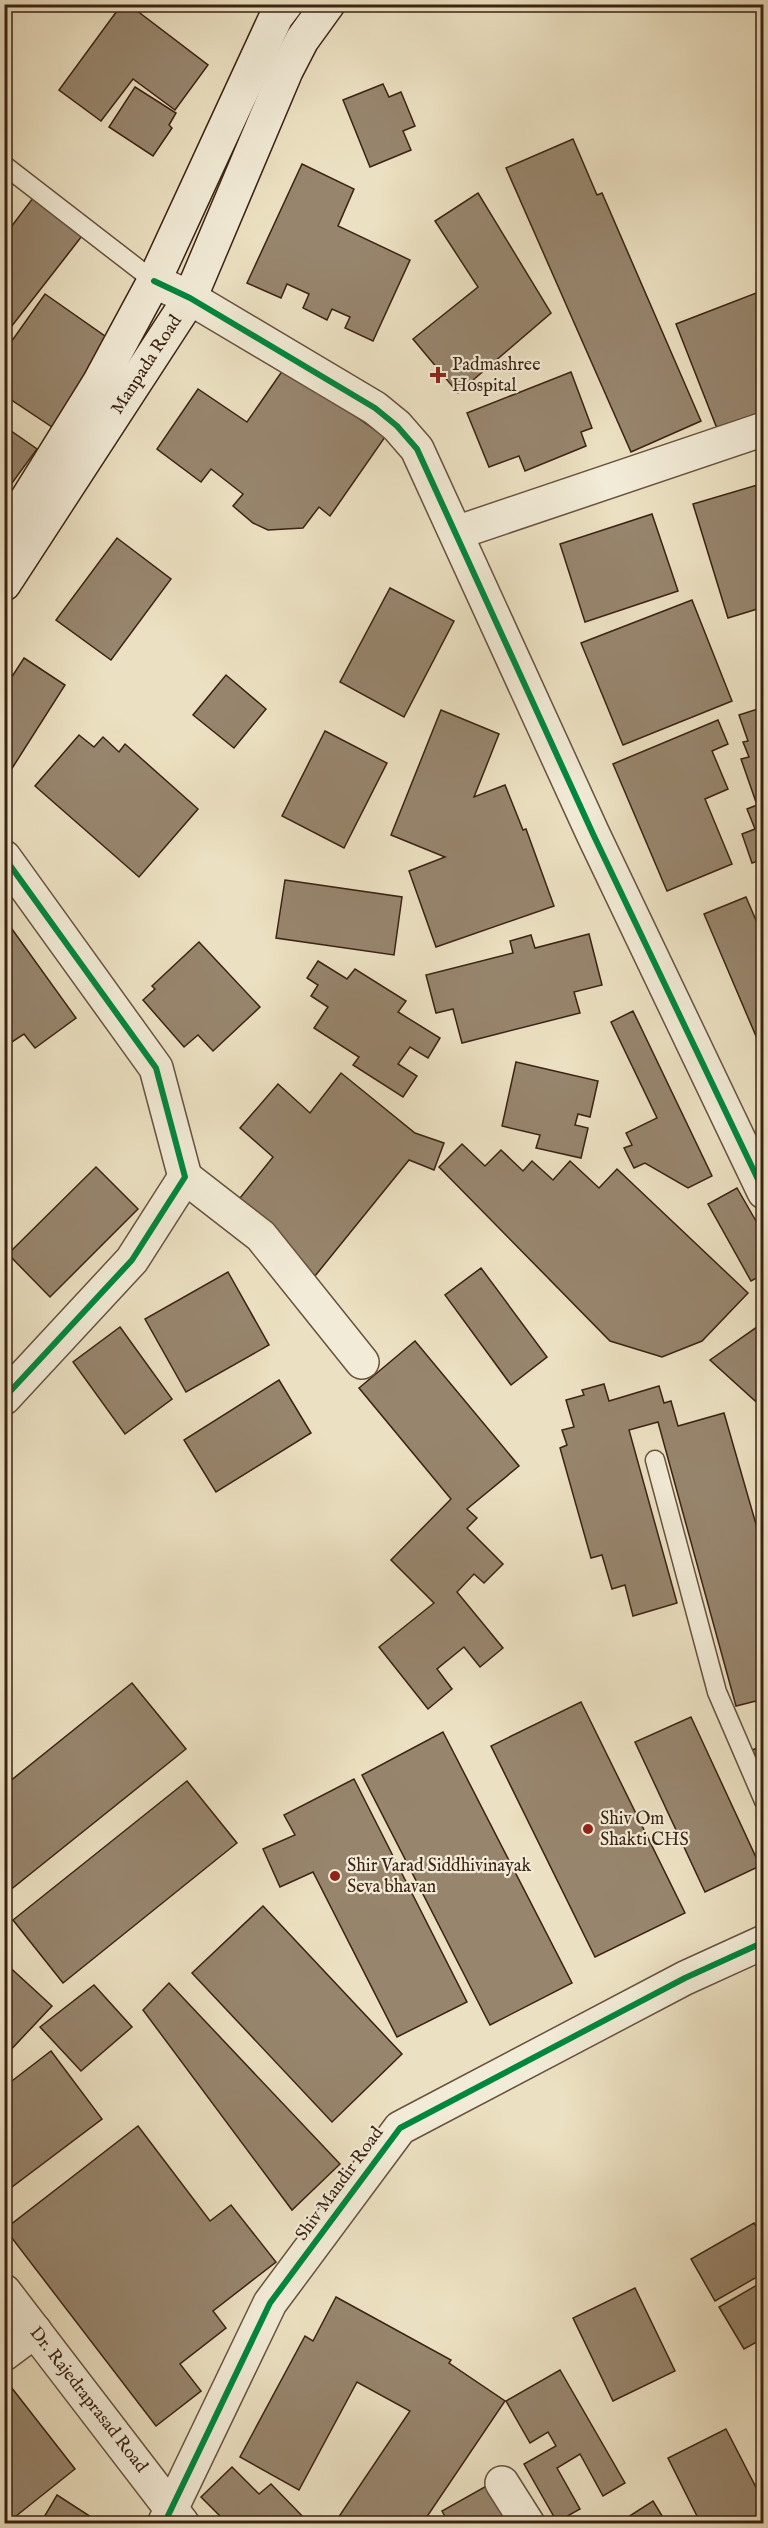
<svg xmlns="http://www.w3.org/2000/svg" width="768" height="2528" viewBox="0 0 768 2528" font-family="'IM FELL English',serif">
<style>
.building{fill:#97856d;stroke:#3b2213;stroke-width:1.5}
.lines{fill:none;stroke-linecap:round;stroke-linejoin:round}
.service-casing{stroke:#67523e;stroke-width:21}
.minor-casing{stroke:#67523e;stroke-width:36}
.tertiary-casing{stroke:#67523e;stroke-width:36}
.secondary-casing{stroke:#3b2213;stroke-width:36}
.service{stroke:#f2ebd7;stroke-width:18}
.minor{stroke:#f2ebd7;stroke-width:33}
.tertiary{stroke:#f2ebd7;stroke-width:33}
.secondary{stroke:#f2ebd7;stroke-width:33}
.cycleway-casing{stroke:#f2ebd7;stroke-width:10}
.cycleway{stroke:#00873e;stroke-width:6}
.poi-dot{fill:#8f2418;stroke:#f2ebd7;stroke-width:2}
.labels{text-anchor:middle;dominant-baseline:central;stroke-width:4.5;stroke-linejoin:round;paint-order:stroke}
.street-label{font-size:18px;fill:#3b2213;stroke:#f2ebd7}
.poi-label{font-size:18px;fill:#3b2213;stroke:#f2ebd7;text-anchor:start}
</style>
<rect width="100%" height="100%" fill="#ebe0c1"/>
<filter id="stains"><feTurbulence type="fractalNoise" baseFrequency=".00333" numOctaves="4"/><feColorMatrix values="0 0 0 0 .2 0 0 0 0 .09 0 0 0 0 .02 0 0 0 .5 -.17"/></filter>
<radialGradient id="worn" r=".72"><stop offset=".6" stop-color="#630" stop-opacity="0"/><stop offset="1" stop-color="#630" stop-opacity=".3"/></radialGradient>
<g class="building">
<polygon points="122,4 128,4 208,65 175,110 133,79 101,121 59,90"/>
<polygon points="383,84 389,97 401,92 415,126 403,131 411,150 370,167 343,100"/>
<polygon points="135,87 176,113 169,125 172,128 153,156 109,127"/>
<polygon points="573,139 597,195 602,193 701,421 631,452 506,168"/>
<polygon points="302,164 354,189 338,226 410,260 373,341 345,328 350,317 332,309 327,320 303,308 309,294 287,284 281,298 247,283"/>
<polygon points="478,193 551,313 458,393 413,339 478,287 435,221"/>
<polygon points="33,198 82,236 4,336 4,228 8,231"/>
<polygon points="764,290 764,413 718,431 676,324"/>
<polygon points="45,294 112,341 52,427 4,395 4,352"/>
<polygon points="285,367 385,437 330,516 319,507 303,528 268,530 253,523 233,506 243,494 211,469 201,482 157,449 198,389 247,422"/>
<polygon points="571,372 592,428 581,432 586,446 525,471 519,456 489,467 467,413"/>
<polygon points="4,426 37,449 4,494"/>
<polygon points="764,483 764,607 728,618 693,504"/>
<polygon points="652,514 678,591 585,622 560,544"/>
<polygon points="117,538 171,579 111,660 56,620"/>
<polygon points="390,588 454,621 404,717 340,682"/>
<polygon points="692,600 732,701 623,745 581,643"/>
<polygon points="24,658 65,685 4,781 4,689"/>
<polygon points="226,675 266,709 234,748 193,715"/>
<polygon points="764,707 764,859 752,863 742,834 755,829 747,809 757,805 741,759 749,757 743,742 748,741 739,715"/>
<polygon points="441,710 499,734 474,797 505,785 523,830 526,829 554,906 436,947 409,871 445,857 391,835"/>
<polygon points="718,720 728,744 712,751 728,789 705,799 732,864 667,891 613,764"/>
<polygon points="325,731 387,763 344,848 282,816"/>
<polygon points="79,735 94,747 103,737 119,752 125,744 198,809 139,877 35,786"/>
<polygon points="285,880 402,897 394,955 276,938"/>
<polygon points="746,897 764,939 764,1055 704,914"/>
<polygon points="4,918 76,1018 35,1048 24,1034 4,1047"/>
<polygon points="589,934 602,985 574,992 580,1013 462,1043 453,1009 436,1013 426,975 513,953 510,941 531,935 535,948"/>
<polygon points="199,942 260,1007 213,1051 198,1035 184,1047 143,1000 155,989 152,986"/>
<polygon points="318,961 347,979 355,969 406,1001 398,1012 440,1038 428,1058 410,1047 398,1064 417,1076 403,1097 353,1065 359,1057 314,1028 328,1007 311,996 318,985 307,978"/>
<polygon points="633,1011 712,1176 688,1188 645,1163 634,1168 624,1148 632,1145 626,1133 657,1118 611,1022"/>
<polygon points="516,1062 598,1081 590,1117 578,1114 575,1125 588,1128 581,1158 536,1148 540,1135 502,1126"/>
<polygon points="341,1073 415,1133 444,1143 434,1170 409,1160 315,1276 232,1208 273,1157 240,1128 278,1084 310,1113"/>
<polygon points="462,1144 485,1166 501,1150 523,1171 532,1161 553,1180 570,1161 599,1188 617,1169 748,1293 702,1341 662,1357 610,1341 439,1167"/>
<polygon points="96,1167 138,1209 50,1297 8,1254"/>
<polygon points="737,1188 764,1235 764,1274 751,1281 708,1204"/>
<polygon points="481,1268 547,1357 511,1385 445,1295"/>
<polygon points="228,1272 269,1345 186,1392 145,1319"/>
<polygon points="764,1322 764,1409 710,1360"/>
<polygon points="120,1327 172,1399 125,1434 73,1362"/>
<polygon points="415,1341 519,1466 467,1509 477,1518 467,1528 503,1564 484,1583 474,1574 457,1592 503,1648 480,1667 464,1647 437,1669 452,1689 428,1709 379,1647 434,1603 391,1560 451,1499 359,1388"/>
<polygon points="279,1380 311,1433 216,1492 184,1440"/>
<polygon points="604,1384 609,1401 659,1386 664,1403 671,1401 678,1426 724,1413 764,1552 764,1699 736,1706 658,1422 629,1430 677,1603 633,1616 625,1585 612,1589 602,1555 591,1558 560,1448 567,1445 562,1430 574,1427 566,1400 584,1395 582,1390"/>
<polygon points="132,1683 186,1749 4,1895 4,1786"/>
<polygon points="581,1702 685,1913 595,1957 491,1746"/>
<polygon points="691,1717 760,1866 705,1892 635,1742"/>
<polygon points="443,1732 572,1983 490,2025 362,1775"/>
<polygon points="764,1745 764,1779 750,1751"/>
<polygon points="354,1779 467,2002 397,2037 313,1872 280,1887 263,1849 295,1835 284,1815"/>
<polygon points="187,1781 237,1843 63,1983 13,1920"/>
<polygon points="263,1906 402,2054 332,2122 192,1973"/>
<polygon points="4,1962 52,2006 4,2057"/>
<polygon points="169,1983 340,2164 292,2210 143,2010"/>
<polygon points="94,1985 132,2027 81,2071 40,2027"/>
<polygon points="51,2051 102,2119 4,2193 4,2087"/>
<polygon points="138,2126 210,2221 231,2205 276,2262 213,2311 226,2328 180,2364 201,2391 156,2426 5,2229"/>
<polygon points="754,2223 764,2239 764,2273 715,2301 691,2259"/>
<polygon points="764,2281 764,2338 744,2349 719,2307"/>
<polygon points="635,2288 675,2371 613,2401 573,2318"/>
<polygon points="336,2297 451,2360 449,2363 505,2401 422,2524 334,2524 410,2411 357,2382 299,2490 240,2457 305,2336 313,2341"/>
<polygon points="560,2370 625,2483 603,2496 580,2454 557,2468 580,2509 557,2522 524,2464 556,2446 548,2432 530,2443 506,2401"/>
<polygon points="4,2378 75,2469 6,2524 4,2524"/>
<polygon points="726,2429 764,2503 764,2517 752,2524 701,2524 668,2458"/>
<polygon points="232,2467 259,2494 271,2484 310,2524 228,2524 201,2497"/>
<polygon points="490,2484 511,2524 449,2524 442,2511"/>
<polygon points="57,2495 102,2524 40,2524"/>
<polygon points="653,2501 667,2524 617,2524"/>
</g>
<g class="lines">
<defs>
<g id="service">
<polyline points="4,165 154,281"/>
<polyline points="655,1460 717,1692 764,1801"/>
</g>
<g id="minor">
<polyline points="456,533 764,429"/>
<polyline points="4,857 156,1068 185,1177 132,1260 4,1398"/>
<polyline points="185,1177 261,1236 362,1362"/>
<polyline points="4,2291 182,2523"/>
<polyline points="4,2354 35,2331"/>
<polyline points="502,2483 528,2524"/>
<polyline points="164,2524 270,2303 400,2128 685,1978 764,1942"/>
</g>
<polyline id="tertiary" points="154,281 190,298 375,408 397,426 417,449 593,834 764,1192"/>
<g id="secondary">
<polyline points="4,536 99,383 154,281 276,17 286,4"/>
<polyline points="4,584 190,298 286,71 302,40 328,4"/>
</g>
</defs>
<use href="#service" class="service-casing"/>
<use href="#minor" class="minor-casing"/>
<use href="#tertiary" class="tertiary-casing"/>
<use href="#secondary" class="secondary-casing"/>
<use href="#service" class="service"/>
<use href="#minor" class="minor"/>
<use href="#tertiary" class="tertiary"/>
<use href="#secondary" class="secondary"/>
<defs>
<g id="cycleway">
<polyline points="154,281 190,298 375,408 397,426 417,449 593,834 764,1192"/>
<polyline points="4,857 156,1068 185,1177 132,1260 4,1398"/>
<polyline points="164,2524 270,2303 400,2128 685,1978 764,1942"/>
</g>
</defs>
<use href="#cycleway" class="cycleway-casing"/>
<use href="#cycleway" class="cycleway"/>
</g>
<g class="poi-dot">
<path d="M435 366h6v6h6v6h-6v6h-6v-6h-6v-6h6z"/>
<circle cx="588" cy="1829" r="6"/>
<circle cx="335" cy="1876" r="6"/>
</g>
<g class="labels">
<g class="street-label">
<text transform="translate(147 365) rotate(-57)">Manpada Road</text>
<text transform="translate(340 2184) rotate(-54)">Shiv Mandir Road</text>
<text transform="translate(88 2400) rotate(52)">Dr. Rajedraprasad Road</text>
</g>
<g class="poi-label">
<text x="452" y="365">Padmashree<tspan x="452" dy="21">Hospital</tspan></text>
<text x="600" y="1819">Shiv Om<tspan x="600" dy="21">Shakti CHS</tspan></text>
<text x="347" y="1866">Shir Varad Siddhivinayak<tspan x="347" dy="21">Seva bhavan</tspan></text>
</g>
</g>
<rect width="768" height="2528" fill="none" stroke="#ebe0c1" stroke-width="24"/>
<rect x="6" y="6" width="756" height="2516" fill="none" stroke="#3b2213" stroke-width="3"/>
<rect x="12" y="12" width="744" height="2504" fill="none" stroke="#3b2213" stroke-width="1.5"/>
<rect width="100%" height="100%" filter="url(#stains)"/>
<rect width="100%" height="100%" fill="url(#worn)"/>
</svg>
